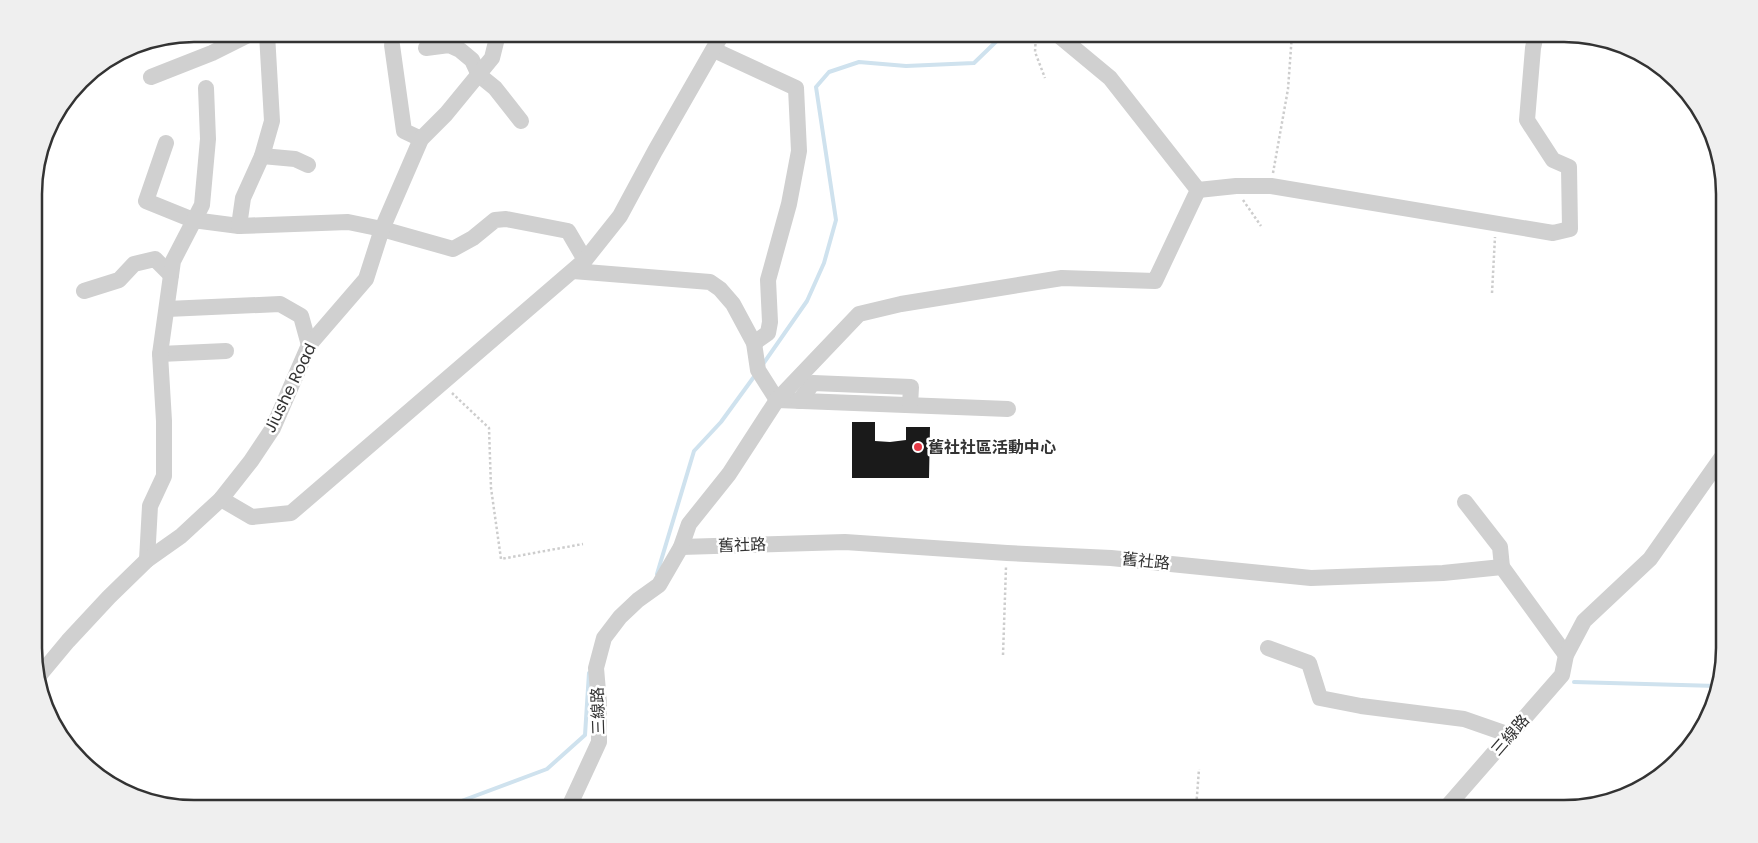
<svg xmlns="http://www.w3.org/2000/svg" width="1758" height="843" viewBox="0 0 1758 843" font-family="Poppins,'Noto Sans TC',sans-serif">
<style>
.lines{fill:none;stroke-linecap:round;stroke-linejoin:round}
.stream{stroke:#cfe2ee;stroke-width:4}
.building{fill:#1a1a1a}
.path{stroke:#cdcdcd;stroke-width:2.5;stroke-dasharray:2.5 2.5;stroke-linecap:butt}
.minor{stroke:#d0d0d0;stroke-width:16}
.poi-dot{fill:#e63946;stroke:#fff;stroke-width:2}
.labels{text-anchor:middle;dominant-baseline:central;stroke-width:5;stroke-linejoin:round;paint-order:stroke}
.street-label{font-size:16px;fill:#333;stroke:#fff}
.poi-label{font-size:16px;font-weight:bold;fill:#333;stroke:#fff;text-anchor:start}
.rim{fill:none;stroke:#333;stroke-width:2.5}
</style>
<rect width="100%" height="100%" fill="#fff"/>
<g class="lines">
<g class="stream">
<polyline points="763,364 807,301 824,263 836,220 816,87 829,72 859,62 906,66 974,63 1004,34"/>
<polyline points="657,574 694,451 721,422 756,374"/>
<polyline points="1574,682 1717,686"/>
<polyline points="440,809 547,769 585,735 589,673"/>
</g>
</g>
<polygon class="building" points="852,422 875,422 875,441 890,442 906,440 906,427 930,427 929,478 852,478"/>
<g class="lines">
<g class="path">
<polyline points="1036,34 1035,52 1045,78"/>
<polyline points="1273,173 1288,89 1292,34"/>
<polyline points="1243,200 1261,226"/>
<polyline points="1492,293 1495,237"/>
<polyline points="452,393 489,428 491,488 501,559 583,544"/>
<polyline points="1003,655 1006,567"/>
<polyline points="1196,809 1199,769"/>
</g>
<g class="minor">
<polyline points="392,45 404,131 421,139"/>
<polyline points="426,48 449,45 460,50 472,60 479,75 495,88 521,121"/>
<polyline points="714,50 796,88 799,151 789,204 768,280 770,322 768,333 754,343"/>
<polyline points="151,77 212,53 250,34"/>
<polyline points="166,143 146,201 193,220 239,226 348,222 382,229 453,249 473,238 495,220 506,219 568,231 585,260"/>
<polyline points="262,156 295,159 308,165"/>
<polyline points="1198,190 1236,186 1271,186 1553,233 1570,229 1569,167 1553,160 1527,120 1533,48 1536,34"/>
<polyline points="239,226 243,198 262,156 272,121 267,34"/>
<polyline points="573,271 710,282 720,289 733,304 754,343 758,370 777,400 1008,409"/>
<polyline points="84,291 119,280 134,264 155,259 171,275"/>
<polyline points="167,309 280,304 301,316 309,345"/>
<polyline points="160,354 226,351"/>
<polyline points="799,401 813,383 911,387 910,405"/>
<polyline points="221,499 252,517 291,513 585,260 620,216 655,151 722,34"/>
<polyline points="1465,502 1500,547 1502,567"/>
<polyline points="681,547 845,542 1007,553 1111,558 1311,578 1443,573 1502,567 1566,655"/>
<polyline points="147,560 150,506 164,476 164,421 160,354 173,261 202,205 208,139 206,88"/>
<polyline points="1268,648 1309,663 1320,698 1361,706 1464,719 1510,735"/>
<polyline points="38,677 68,641 109,597 147,560 181,536 221,499 251,461 273,428 309,345 366,279 382,229 421,139 446,114 492,58 498,34"/>
<polyline points="568,809 599,742 599,703 596,668 604,638 620,617 638,600 659,585 681,547 689,524 729,474 777,400 859,314 901,304 1062,278 1155,281 1198,190 1110,78 1057,34"/>
<polyline points="1445,809 1562,675 1566,655 1584,621 1650,559 1724,454"/>
</g>
</g>
<circle class="poi-dot" cx="918" cy="447" r="5"/>
<g class="labels">
<g class="street-label">
<text transform="translate(290 388) rotate(-64)">Jiushe Road</text>
<text transform="translate(742 545) rotate(-2)">舊社路</text>
<text transform="translate(1146 561) rotate(6)">舊社路</text>
<text transform="translate(598 711) rotate(-92)">三線路</text>
<text transform="translate(1510 735) rotate(-49)">三線路</text>
</g>
<g class="poi-label">
<text x="928" y="447">舊社社區活動中心</text>
</g>
</g>
<path d="M0 0H1758V843H0ZM194 42H1564A152 152 0 0 1 1716 194V648A152 152 0 0 1 1564 800H194A152 152 0 0 1 42 648V194A152 152 0 0 1 194 42Z" fill="#efefef" fill-rule="evenodd"/>
<path class="rim" d="M194 42H1564A152 152 0 0 1 1716 194V648A152 152 0 0 1 1564 800H194A152 152 0 0 1 42 648V194A152 152 0 0 1 194 42Z"/>
</svg>
